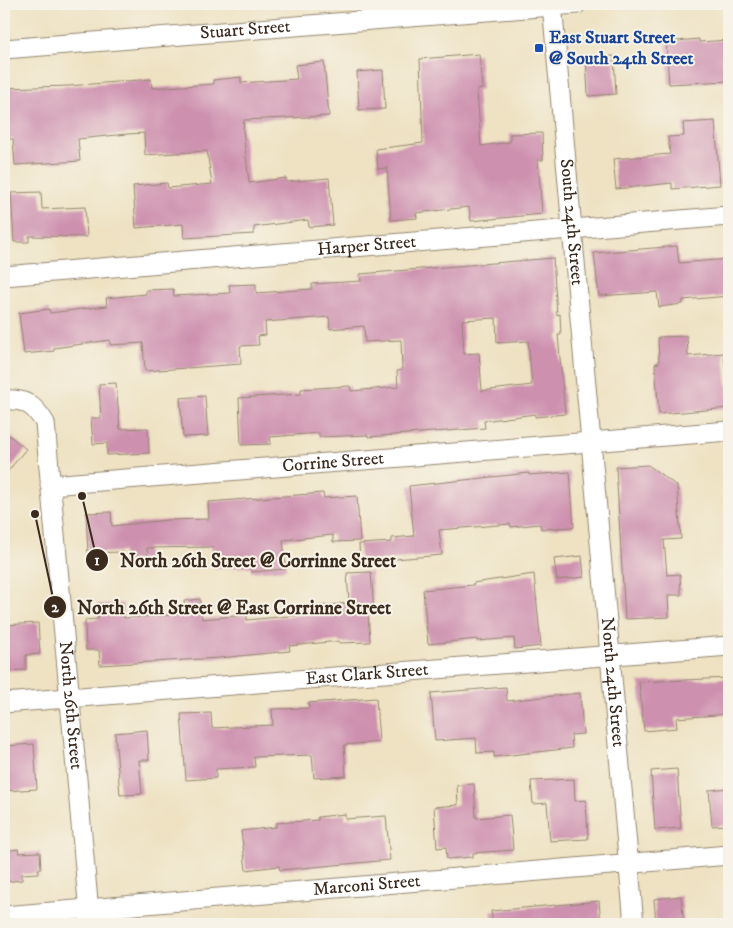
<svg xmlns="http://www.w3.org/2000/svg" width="733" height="928" viewBox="0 0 733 928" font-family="'IM FELL DW Pica',serif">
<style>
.building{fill:#cd90af;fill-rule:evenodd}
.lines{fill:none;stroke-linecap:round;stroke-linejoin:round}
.minor-casing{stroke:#948670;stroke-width:21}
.minor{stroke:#fff;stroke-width:19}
.transit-dot{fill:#1a4fb4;stroke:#f7f3e8;stroke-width:2}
.labels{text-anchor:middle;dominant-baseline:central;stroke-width:4;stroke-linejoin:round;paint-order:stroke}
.street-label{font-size:18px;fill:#3b2a1e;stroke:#f7f3e8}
.transit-label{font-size:18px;font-weight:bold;fill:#164399;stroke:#f7f3e8;text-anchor:start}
.leader{fill:none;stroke:#3b2a1e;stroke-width:2}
.callout-dot{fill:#3b2a1e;stroke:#f7f3e8;stroke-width:2}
.mark-label{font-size:15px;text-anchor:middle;font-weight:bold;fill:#fff}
.callout-label{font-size:19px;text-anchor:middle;font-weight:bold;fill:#3b2a1e;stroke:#f7f3e8;stroke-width:4;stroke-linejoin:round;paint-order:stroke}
</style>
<rect width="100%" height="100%" fill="#f7f3e8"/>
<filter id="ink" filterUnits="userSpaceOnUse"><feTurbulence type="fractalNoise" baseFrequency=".02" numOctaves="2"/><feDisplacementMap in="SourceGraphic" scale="10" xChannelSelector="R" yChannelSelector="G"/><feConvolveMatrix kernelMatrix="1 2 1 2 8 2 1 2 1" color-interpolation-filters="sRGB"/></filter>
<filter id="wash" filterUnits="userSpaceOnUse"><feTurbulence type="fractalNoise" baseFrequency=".0096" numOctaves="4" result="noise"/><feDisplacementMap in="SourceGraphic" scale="20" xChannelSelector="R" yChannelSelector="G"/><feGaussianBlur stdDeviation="1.12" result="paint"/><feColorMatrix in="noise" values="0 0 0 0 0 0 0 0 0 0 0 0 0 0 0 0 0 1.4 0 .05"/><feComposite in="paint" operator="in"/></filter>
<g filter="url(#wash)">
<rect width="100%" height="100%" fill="#eee2c3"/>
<g id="blocks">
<g class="building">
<polygon points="699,39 699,42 729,40 729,81 669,84 666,42"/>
<polygon points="479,54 482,89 477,90 481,146 510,142 510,134 542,133 543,160 538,160 542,214 471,221 469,207 416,213 417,218 391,220 387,168 378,169 376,149 423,143 420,59"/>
<polygon points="614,56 616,94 588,96 586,58"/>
<polygon points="324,62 329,116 244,120 243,130 249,183 286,178 286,182 329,178 333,225 309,227 308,220 254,227 254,234 184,238 183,224 136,228 133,186 167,183 168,188 212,184 207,151 145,155 144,133 127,134 78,139 80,161 15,165 13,139 4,139 4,88 69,86 151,79 152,88 214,84 213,80 241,77 241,83 297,79 295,65"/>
<polygon points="383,70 385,109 359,110 357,72"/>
<polygon points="715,121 720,185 672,189 672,183 616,189 613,159 670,154 668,137 684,136 683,123"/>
<polygon points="41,192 42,209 85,207 87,237 29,236 29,242 14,242 11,193"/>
<polygon points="677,246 679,263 729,259 729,296 683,300 683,304 659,307 657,292 599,296 594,253"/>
<path d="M 553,258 L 557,315 L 560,314 L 561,335 L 558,335 L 565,414 L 535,417 L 535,414 L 484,421 L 485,428 L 368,437 L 368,435 L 319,437 L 319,433 L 270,437 L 271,444 L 241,445 L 239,398 L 301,394 L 301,389 L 350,386 L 351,391 L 398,387 L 397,371 L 402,370 L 401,340 L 365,342 L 364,326 L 330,329 L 329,317 L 265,322 L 266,335 L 258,336 L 259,345 L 240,346 L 241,364 L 145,371 L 143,343 L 110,345 L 110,340 L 54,348 L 54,351 L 24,354 L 19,313 L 49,309 L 50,313 L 107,306 L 106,298 L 146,294 L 146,290 L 173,289 L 174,296 L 230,293 L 229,285 L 256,284 L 256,293 L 312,289 L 312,284 L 361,281 L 360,274 ZM 496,318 L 497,343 L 528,341 L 532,385 L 482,391 L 479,353 L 464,354 L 462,320 Z"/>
<polygon points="687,336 688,356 724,353 729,408 659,414 655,364 659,363 658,337"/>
<polygon points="116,383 120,429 148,428 149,453 107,455 107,443 93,444 91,418 101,418 99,384"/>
<polygon points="205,396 208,436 183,437 180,398"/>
<polygon points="4,431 26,449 4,476"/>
<polygon points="648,465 677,486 681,539 664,540 667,575 680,574 681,595 668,595 669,617 625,619 616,467"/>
<polygon points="570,472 574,527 541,529 540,524 511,527 510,524 439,530 442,555 360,562 359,544 392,542 392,538 414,536 409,486 529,473 529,475"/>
<polygon points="323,493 324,498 357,496 360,541 333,542 333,535 283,540 286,569 251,572 251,567 213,568 213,547 147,548 148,559 124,562 123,552 88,553 86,513 111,512 112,526 167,520 209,519 208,502"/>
<polygon points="582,556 584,577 557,580 554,559"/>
<polygon points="371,572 374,612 368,613 370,642 339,643 339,641 289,646 290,651 219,658 100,665 99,650 86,650 85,620 98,619 97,604 123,603 124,618 171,615 171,612 185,611 184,601 200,599 202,619 247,615 247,620 300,615 299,608 349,603 347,573"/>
<polygon points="534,574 541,646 515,649 514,638 477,641 477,639 428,644 423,590 473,585 473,583"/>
<polygon points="38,623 40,654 26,655 26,670 4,671 4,625"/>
<polygon points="729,678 729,714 676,718 677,728 644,731 639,682"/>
<polygon points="506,687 507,701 580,693 583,734 571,735 572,748 494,757 494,752 477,753 476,738 435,741 431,693"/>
<polygon points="376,698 379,742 344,745 346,776 314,778 312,755 254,757 255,767 216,769 216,778 186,780 181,714 211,713 212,728 273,725 272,709 309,708 308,703"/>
<polygon points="147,730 149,760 139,760 142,794 120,795 115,733"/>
<polygon points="34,744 37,789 4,791 4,746"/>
<polygon points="677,769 681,828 655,830 651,771"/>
<polygon points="574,779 575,801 586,800 588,839 550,841 547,803 533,804 531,781"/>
<polygon points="474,784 476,818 510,815 513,850 473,853 473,857 447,859 446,847 437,848 434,807 458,805 457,785"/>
<polygon points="729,788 729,825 712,826 709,790"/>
<polygon points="345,814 345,819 386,816 390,860 280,870 279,866 246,870 241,831 276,827 276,823 318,820 318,817"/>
<polygon points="18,849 19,853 40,852 41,869 38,869 39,873 22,874 22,880 4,882 4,851"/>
<polygon points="681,896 684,924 656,924 654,899"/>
<polygon points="599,901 601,924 493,924 491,911"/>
</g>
</g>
</g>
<g filter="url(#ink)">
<use href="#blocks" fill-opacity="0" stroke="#948670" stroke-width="1"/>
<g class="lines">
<defs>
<g id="minor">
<path id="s1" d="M 552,4 L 634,924"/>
<path id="s2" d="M 4,49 L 577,4"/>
<path id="s3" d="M 4,276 L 729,216"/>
<path id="s4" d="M 4,400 C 25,398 35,406 45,423 L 90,924"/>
<path id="s5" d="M 50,485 L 729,431"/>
<path id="s6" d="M 4,703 L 729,646"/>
<path id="s7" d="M 4,916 L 729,855"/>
</g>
</defs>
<use href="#minor" class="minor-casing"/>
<use href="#minor" class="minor"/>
</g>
</g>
<rect class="transit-dot" x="534" y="43" width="10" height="10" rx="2.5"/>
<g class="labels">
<g class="street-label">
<text stroke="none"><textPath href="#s2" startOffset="242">Stuart Street</textPath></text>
<text stroke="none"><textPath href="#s1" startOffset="219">South 24th Street</textPath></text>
<text stroke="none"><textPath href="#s3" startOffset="364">Harper Street</textPath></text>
<text stroke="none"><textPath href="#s5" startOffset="284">Corrine Street</textPath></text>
<text stroke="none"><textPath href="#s6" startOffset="364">East Clark Street</textPath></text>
<text stroke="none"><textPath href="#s1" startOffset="681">North 24th Street</textPath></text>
<text stroke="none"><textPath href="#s4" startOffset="334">North 26th Street</textPath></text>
<text stroke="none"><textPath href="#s7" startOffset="364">Marconi Street</textPath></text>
</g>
<g class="transit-label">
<text x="549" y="38">East Stuart Street<tspan x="549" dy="21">@ South 24th Street</tspan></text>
</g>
</g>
<path class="leader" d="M82 496L97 560M35 514L55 607"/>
<g class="callout-dot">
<circle cx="82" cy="496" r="5"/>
<circle cx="35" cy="514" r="5"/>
<circle cx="97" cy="560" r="12"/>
<circle cx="55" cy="607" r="12"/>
</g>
<g class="mark-label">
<text x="97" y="565">1</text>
<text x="55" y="612">2</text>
</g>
<g class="callout-label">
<text x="258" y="567">North 26th Street @ Corrinne Street</text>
<text x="234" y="614">North 26th Street @ East Corrinne Street</text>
</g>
<rect width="733" height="928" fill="none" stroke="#f7f3e8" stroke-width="20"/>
</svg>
